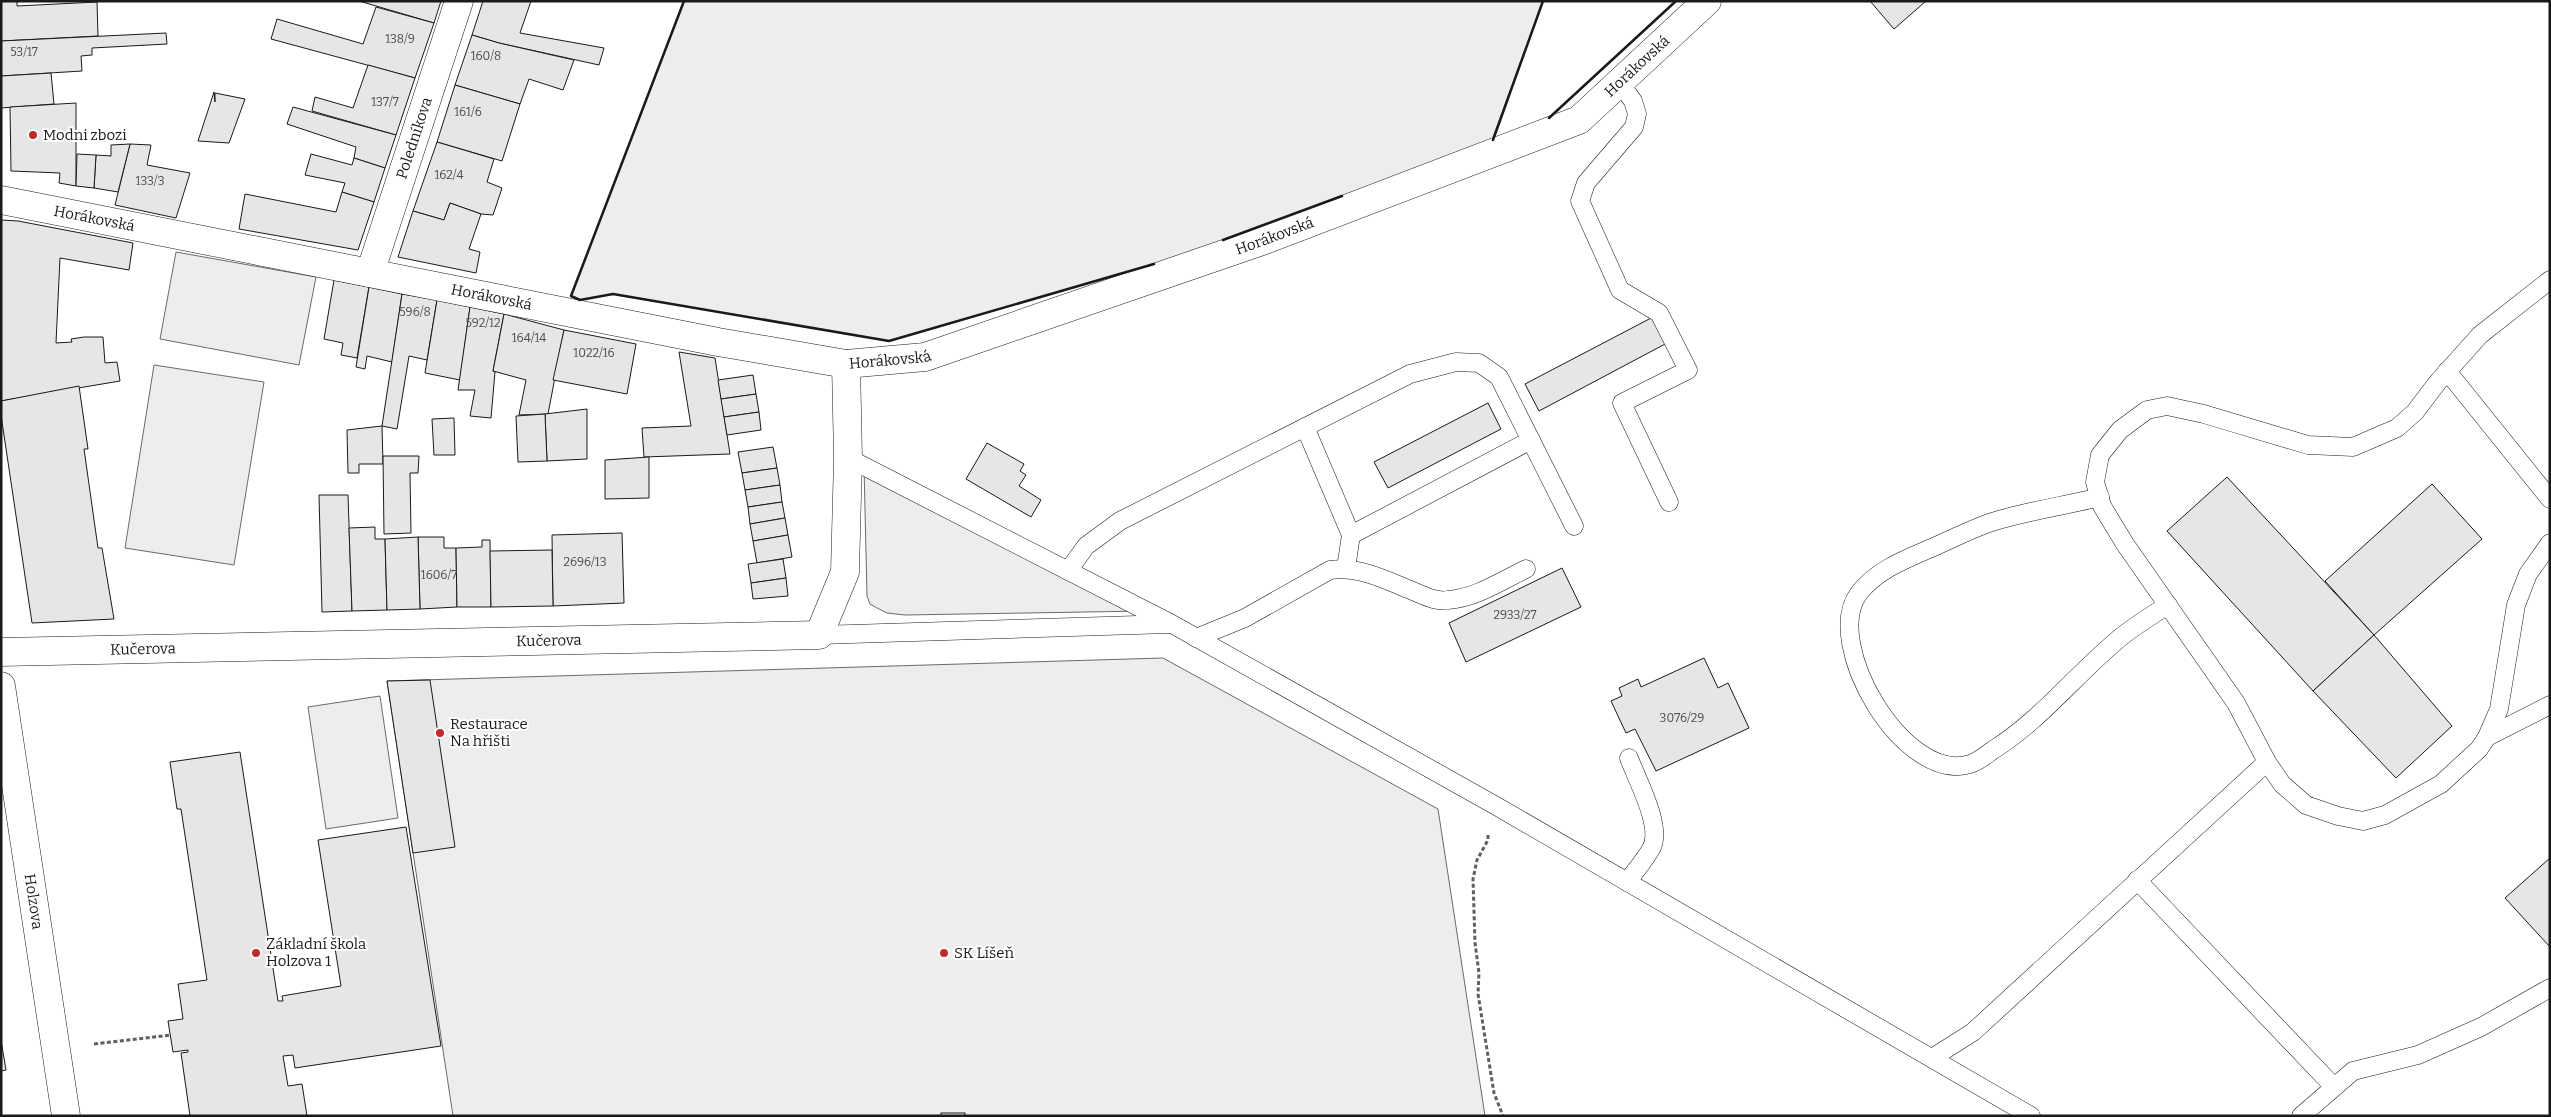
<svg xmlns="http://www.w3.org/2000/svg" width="2551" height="1117" viewBox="0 0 2551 1117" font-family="Bitter,serif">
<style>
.built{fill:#ededed;stroke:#6a6a6a}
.building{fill:#e6e6e6;stroke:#1a1a1a}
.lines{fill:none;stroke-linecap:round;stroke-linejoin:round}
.lane-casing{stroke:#1a1a1a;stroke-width:19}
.street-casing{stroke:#1a1a1a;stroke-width:29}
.secondary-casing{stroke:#1a1a1a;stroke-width:29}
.path{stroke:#5f5f5f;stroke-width:3;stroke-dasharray:4 2.5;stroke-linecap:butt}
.lane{stroke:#fff;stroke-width:18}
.street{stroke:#fff;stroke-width:28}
.secondary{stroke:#fff;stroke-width:28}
.wall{stroke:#1a1a1a;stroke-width:2.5}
.poi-dot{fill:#c62828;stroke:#fff;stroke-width:2}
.labels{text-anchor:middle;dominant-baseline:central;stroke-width:4;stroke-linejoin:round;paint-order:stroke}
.number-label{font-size:12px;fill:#4d4d4d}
.street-label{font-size:15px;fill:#1a1a1a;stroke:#fff}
.poi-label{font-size:15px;fill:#1a1a1a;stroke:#fff;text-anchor:start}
</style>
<rect width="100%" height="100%" fill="#fff"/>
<g class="built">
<polygon points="684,1 1543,1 1492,140 1178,257 889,341 613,294 580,300 571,296"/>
<polygon points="176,252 316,277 299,365 160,339"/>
<polygon points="154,365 264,382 234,565 125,548"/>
<polygon points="864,466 1146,611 905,615 887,613 877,608 870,604 867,596"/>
<polygon points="1163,658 1438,809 1485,1116 453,1116 387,681"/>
<polygon points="380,696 398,818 326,829 308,707"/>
</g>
<g class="building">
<polygon points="1,1 17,1 17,6 97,2 98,36 1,41"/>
<polygon points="359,1 441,1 434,23"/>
<polygon points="483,1 531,1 520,33 604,48 599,65 499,43 472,35"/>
<polygon points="1870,1 1926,1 1894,29"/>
<polygon points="376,7 434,23 415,78 271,39 277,19 363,44"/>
<polygon points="166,33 167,44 92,48 92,55 81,56 82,71 1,76 1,41"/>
<polygon points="472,35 499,43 574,60 563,90 529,79 520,104 455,85"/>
<polygon points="368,65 415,78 396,135 312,111 315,97 353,108"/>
<polygon points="51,73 54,104 1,108 1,76"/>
<polygon points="455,85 520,104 502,161 437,142"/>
<polygon points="214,92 215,102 215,93 245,99 229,143 198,141"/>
<polygon points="76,103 76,186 59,183 60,173 11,171 10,107"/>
<polygon points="293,107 396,135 385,168 354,158 356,147 287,124"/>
<polygon points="437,142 494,159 487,182 502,188 493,215 481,214 450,203 444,220 413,211"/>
<polygon points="130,144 151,145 147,165 190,173 176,218 115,205"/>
<polygon points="130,144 118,192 94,188 96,155 111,156 111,145"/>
<polygon points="77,154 96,155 94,188 76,186"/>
<polygon points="311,154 352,165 354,158 385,168 374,202 342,192 345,183 305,175"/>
<polygon points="342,192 374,202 358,250 239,229 245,194 336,212"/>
<polygon points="450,203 481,214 469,249 480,252 476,273 398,257 413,211 444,220"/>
<polygon points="1,220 18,221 133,243 129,270 60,258 56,343 72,342 71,339 84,337 103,337 105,363 117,362 120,381 1,401"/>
<polygon points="334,280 369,287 357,358 341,355 343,343 324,339"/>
<polygon points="369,287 402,294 392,362 367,356 365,369 356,367"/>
<polygon points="402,294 437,300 427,360 409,356 397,429 382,426"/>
<polygon points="437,300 470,307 460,380 425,373"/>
<polygon points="470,307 504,314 493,371 495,372 491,418 470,416 475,390 458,390"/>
<polygon points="504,314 564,330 548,414 519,415 526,380 493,371"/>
<polygon points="1653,317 1667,343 1539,411 1525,384"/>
<polygon points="564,330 636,344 627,394 553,380"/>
<polygon points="679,352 715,358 730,454 644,457 642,428 691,426"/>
<polygon points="753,375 756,394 721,399 718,380"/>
<polygon points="79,386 88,449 84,449 98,548 102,548 114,619 32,623 1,415 1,401"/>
<polygon points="756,394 759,412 724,417 721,399"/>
<polygon points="1488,403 1501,429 1388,488 1374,462"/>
<polygon points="587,409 587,459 547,461 545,414"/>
<polygon points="759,412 761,430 727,435 724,417"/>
<polygon points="545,414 547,461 518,462 516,416"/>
<polygon points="454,418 455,455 434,455 432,419"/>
<polygon points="382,426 383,464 359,464 359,473 348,473 347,430"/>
<polygon points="987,443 1024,464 1020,471 1026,475 1019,486 1041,500 1031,517 966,479"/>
<polygon points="773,447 777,468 742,473 738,452"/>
<polygon points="383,456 419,456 418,473 410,473 411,533 384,534"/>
<polygon points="649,457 649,498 605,499 605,460"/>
<polygon points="777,468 780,485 745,490 742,473"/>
<polygon points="2227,477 2374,635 2313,691 2167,531"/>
<polygon points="2432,484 2482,539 2374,635 2325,581"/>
<polygon points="780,485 782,502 748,507 745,490"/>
<polygon points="319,495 348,495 352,611 322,612"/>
<polygon points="782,502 785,518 750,524 748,507"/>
<polygon points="785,518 788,535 753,541 750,524"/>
<polygon points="375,527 375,539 385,539 387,610 352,611 349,528"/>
<polygon points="622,533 624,603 553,606 552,535"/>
<polygon points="788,535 792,557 757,563 753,541"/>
<polygon points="418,537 444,537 444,548 456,548 457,607 420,609"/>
<polygon points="418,537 420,609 387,610 385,539"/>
<polygon points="482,540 490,540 491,607 457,607 456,548 482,547"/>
<polygon points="552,550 553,606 491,607 490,551"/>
<polygon points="783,559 786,578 751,583 748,564"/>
<polygon points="1562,568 1581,607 1466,662 1449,623"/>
<polygon points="786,578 788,596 753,599 751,583"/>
<polygon points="2374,635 2452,726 2396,778 2313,691"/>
<polygon points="1704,658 1718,688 1728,683 1749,728 1656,771 1635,729 1626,733 1611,701 1622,696 1619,688 1638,679 1641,687"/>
<polygon points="430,680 455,847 413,853 387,681"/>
<polygon points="240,752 278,1001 283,1001 282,996 341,986 318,840 406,827 441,1046 295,1068 293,1055 283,1056 288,1086 302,1084 307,1116 190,1116 181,1053 188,1052 188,1050 173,1052 168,1021 183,1019 178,984 207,980 181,809 177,809 170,762"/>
<polygon points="2550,858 2550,947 2505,898"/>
<polygon points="1,1040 6,1070 1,1071"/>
<rect x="941" y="1113" width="24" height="3"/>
</g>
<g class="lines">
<defs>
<g id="lane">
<polyline points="1619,82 1633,101 1637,114 1634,127 1586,183 1580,201 1620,290 1659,313 1688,370 1622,403 1669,502"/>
<polyline points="2550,280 2480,335 2437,383 2415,412 2397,428 2353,447 2308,445 2204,414 2167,406 2147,410 2120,430 2100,455 2095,482 2102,506 2125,544 2236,703 2267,762 2282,784 2306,805 2338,816 2363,821 2385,815 2441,784 2479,749 2487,737 2499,709 2516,605 2528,574 2550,543"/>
<polyline points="2447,371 2550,499"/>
<polyline points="1305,427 1351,535 1346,568"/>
<polyline points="848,458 1172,624 1498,807 2031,1116"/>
<path d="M 2100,497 C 2064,506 2027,511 1992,522 C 1971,529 1950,540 1929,549 C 1904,560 1877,570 1859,593 C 1821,643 1905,785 1970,764 C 1978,762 1986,755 1993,750 C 2041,720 2077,673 2121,637 C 2136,625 2152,615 2168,605"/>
<polyline points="1351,535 1531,440"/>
<polyline points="1068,571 1086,546 1120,521 1410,374 1456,362 1479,363 1499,377 1574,526"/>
<polyline points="819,635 1169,624"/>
<path d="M 1196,638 L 1245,618 L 1330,570 C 1360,566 1388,581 1415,592 C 1425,596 1436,602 1448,600 C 1476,598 1501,581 1526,569"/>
<polyline points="2487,737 2550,705"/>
<polyline points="2137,880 2334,1087"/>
<path d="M 1627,882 C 1635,871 1646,859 1652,847 C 1662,825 1637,780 1629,758"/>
<polyline points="1932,1058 1973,1032 2267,762"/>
<polyline points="2301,1116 2353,1071 2418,1055 2481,1027 2550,988"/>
</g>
<g id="street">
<path id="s1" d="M 1,200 L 718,342 L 846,364 L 925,357 L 1262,241 L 1579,120 L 1707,1"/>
<path id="s2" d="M 370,273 L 459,1"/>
<path id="s3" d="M 1,652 L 819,635 L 845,572 L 848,458 L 846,364"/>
</g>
<g id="secondary">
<path id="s4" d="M 1,686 L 66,1116"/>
</g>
</defs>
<use href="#lane" class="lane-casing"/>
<use href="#street" class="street-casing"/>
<use href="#secondary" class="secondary-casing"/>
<g class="path">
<polyline points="1488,835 1488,840 1477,860 1473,879 1475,943 1479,973 1478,994 1494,1093 1503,1116"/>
<polyline points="94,1044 171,1035"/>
</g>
<use href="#lane" class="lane"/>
<use href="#street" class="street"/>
<use href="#secondary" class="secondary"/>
<g class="wall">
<polyline points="684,1 571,296 580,300 613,294 889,341 1154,264"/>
<polyline points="1549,118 1676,1"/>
<polyline points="1493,140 1543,1"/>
<polyline points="1223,240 1342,196"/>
</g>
</g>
<g class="poi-dot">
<circle cx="33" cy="135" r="5"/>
<circle cx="440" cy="733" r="5"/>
<circle cx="256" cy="953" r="5"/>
<circle cx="944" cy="953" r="5"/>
</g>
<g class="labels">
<g class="number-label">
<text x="400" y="39">138/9</text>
<text x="24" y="52">53/17</text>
<text x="486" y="56">160/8</text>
<text x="385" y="102">137/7</text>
<text x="468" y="112">161/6</text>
<text x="449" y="175">162/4</text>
<text x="150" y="181">133/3</text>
<text x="415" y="312">596/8</text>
<text x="483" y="323">592/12</text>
<text x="529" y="338">164/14</text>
<text x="594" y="353">1022/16</text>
<text x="585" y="562">2696/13</text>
<text x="439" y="575">1606/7</text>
<text x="1515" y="615">2933/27</text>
<text x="1682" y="718">3076/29</text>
</g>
<g class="street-label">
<text stroke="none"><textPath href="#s1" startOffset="1715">Horákovská</textPath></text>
<text stroke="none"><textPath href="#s2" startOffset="142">Poledníkova</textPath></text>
<text stroke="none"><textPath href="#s1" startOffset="95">Horákovská</textPath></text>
<text stroke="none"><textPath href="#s1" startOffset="1310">Horákovská</textPath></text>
<text stroke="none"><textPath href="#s1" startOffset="500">Horákovská</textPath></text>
<text stroke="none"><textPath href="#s1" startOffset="905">Horákovská</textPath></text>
<text stroke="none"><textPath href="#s3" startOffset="548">Kučerova</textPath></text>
<text stroke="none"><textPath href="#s3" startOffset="142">Kučerova</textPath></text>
<text stroke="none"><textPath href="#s4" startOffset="218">Holzova</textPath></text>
</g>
<g class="poi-label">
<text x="43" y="135">Modni zbozi</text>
<text x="450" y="724">Restaurace<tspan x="450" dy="17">Na hřišti</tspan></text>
<text x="266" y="944">Základní škola<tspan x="266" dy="17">Holzova 1</tspan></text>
<text x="954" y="953">SK Líšeň</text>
</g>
</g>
<rect width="2551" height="1117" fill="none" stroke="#1a1a1a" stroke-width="5"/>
</svg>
